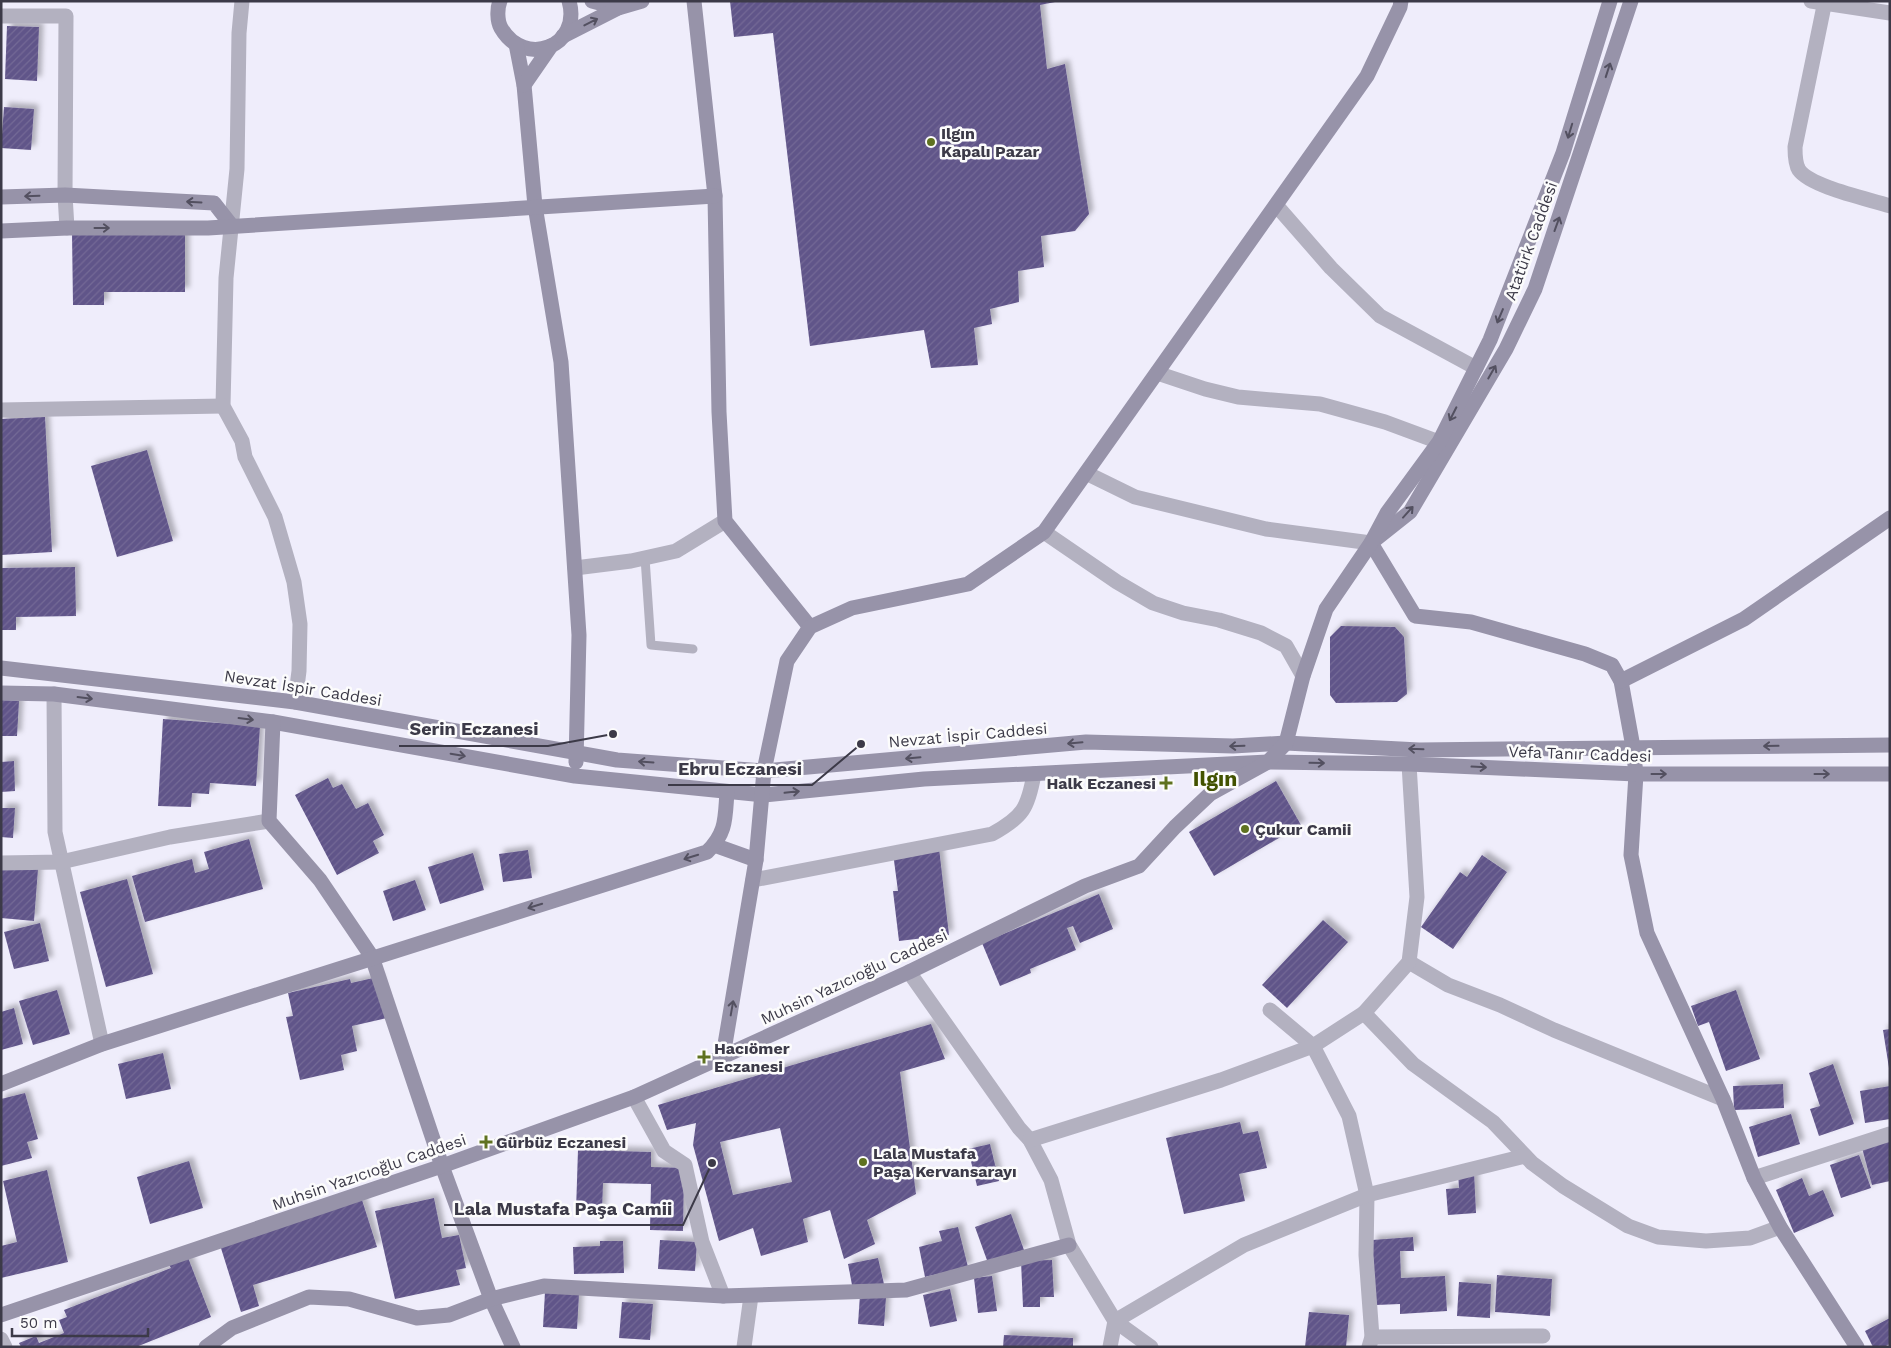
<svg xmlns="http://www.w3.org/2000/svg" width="1891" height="1348" viewBox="0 0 1891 1348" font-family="'Work Sans',sans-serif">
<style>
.building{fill:url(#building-hatch);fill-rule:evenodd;filter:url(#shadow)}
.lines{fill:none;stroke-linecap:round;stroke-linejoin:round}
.lane{stroke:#b3b1c0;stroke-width:9}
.street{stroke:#b3b1c0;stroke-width:15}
.secondary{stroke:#9793a9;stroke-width:15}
.oneway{stroke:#535060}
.poi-dot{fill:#5f7220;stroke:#fcfcfc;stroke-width:2}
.labels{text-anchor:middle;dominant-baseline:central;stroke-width:5;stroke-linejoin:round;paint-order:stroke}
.poi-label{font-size:16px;font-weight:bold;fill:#3c3a48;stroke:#fcfcfc;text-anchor:start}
.street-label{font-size:16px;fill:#3c3a48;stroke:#fcfcfc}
.district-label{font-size:21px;font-weight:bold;fill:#425200;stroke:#fcfcfc}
.leader{fill:none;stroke:#3c3a48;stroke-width:2}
.callout-dot{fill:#3c3a48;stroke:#fcfcfc;stroke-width:2}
.callout-label{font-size:18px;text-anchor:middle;font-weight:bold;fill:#3c3a48;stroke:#fcfcfc;stroke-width:5;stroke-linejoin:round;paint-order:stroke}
</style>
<defs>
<pattern id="building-hatch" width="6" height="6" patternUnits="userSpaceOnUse" patternTransform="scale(1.25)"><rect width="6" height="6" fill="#605489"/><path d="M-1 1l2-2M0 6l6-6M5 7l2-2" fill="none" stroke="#746a96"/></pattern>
<filter id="shadow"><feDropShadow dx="4.5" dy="-4.5" stdDeviation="2.5" flood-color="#0004"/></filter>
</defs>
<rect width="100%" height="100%" fill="#efedfb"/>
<g class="building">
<polygon points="730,1 1060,1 1040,5 1047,69 1065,64 1089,214 1075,231 1041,236 1044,267 1018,271 1019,302 990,309 992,324 974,328 978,365 931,368 924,330 810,346 773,33 734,37"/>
<polygon points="7,26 39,27 37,81 5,79"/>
<polygon points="4,107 34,109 31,150 1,148"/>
<polygon points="72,233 185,233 185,292 104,292 104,305 73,305"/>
<polygon points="45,417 52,552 1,555 1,419"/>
<polygon points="147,450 173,541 117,557 91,466"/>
<polygon points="75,567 76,616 16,617 16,630 1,630 1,568"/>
<polygon points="1341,626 1395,627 1404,637 1407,694 1397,702 1336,703 1330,695 1330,637"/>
<polygon points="1,700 19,701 17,736 1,736"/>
<polygon points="163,719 260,726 256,786 210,783 209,794 192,793 191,807 158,806"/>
<polygon points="14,761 15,791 1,792 1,762"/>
<polygon points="328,778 333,788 342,784 356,809 368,803 384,835 373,841 379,853 337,875 295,795"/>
<polygon points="1276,781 1301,825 1214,876 1189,832"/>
<polygon points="1,808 15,808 13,838 1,837"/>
<polygon points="249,839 263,889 145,922 132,876 192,859 195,873 209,869 204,852"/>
<polygon points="939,848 949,935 899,941 893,891 898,891 893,853"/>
<polygon points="528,850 532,878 503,882 499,854"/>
<polygon points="473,853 484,890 440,904 428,867"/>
<polygon points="1482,855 1507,872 1453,949 1421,927 1460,872 1467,877"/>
<polygon points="1,866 38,869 34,921 1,918"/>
<polygon points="127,879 153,974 106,987 80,892"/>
<polygon points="415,880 426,910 393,921 383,891"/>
<polygon points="1099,894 1113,929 1080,943 1073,926 1067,928 1076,950 1030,969 1031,973 1000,986 982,943"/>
<polygon points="1323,920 1348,942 1287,1008 1262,985"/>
<polygon points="40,923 49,961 14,969 4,932"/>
<polygon points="378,977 387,1018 352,1026 357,1051 341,1055 344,1070 300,1080 286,1017 293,1016 288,993 350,979 351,983"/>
<polygon points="57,990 70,1034 33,1045 19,1001"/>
<polygon points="1736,990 1760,1059 1726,1071 1709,1022 1698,1026 1691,1006"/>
<polygon points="14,1008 23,1044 1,1050 1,1012"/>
<path d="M 931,1024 L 945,1059 L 900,1072 L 916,1194 L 867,1220 L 875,1244 L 844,1259 L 830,1210 L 803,1219 L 808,1242 L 761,1256 L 753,1228 L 719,1241 L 693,1145 L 696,1123 L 667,1130 L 658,1105 ZM 780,1128 L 792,1182 L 733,1195 L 720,1142 Z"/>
<polygon points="1890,1029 1890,1068 1889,1068 1883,1030"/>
<polygon points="163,1053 171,1089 126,1099 118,1064"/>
<polygon points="1833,1064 1854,1124 1819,1136 1810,1109 1820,1106 1809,1073"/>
<polygon points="1783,1084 1784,1108 1734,1110 1733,1086"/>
<polygon points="1890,1086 1890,1119 1865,1123 1860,1091"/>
<polygon points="25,1093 38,1139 27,1142 32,1158 1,1166 1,1099"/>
<polygon points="1791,1114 1800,1144 1758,1157 1749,1127"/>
<polygon points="1240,1122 1243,1134 1258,1131 1267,1168 1239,1174 1245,1201 1184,1214 1166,1138"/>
<polygon points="1890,1140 1890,1181 1872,1185 1862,1148"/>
<polygon points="990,1144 999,1181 977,1186 968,1149"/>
<polygon points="578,1150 651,1152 651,1167 684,1168 683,1231 650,1230 651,1184 603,1183 602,1211 576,1211"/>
<polygon points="1859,1155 1871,1188 1841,1198 1830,1165"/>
<polygon points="189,1161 203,1208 150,1224 137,1177"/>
<polygon points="47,1170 68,1262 1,1278 1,1246 17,1242 3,1181"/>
<polygon points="1474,1172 1476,1213 1448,1215 1446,1189 1459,1188 1458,1173"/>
<polygon points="1802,1178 1809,1196 1823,1190 1834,1216 1794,1233 1776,1190"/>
<polygon points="434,1198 442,1238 459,1235 466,1268 456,1270 460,1285 395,1299 375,1211"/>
<polygon points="362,1200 377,1247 253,1285 259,1306 241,1312 220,1245"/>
<polygon points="1011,1214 1024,1250 988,1263 975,1227"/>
<polygon points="958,1227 968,1267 925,1277 919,1247 942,1241 939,1231"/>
<polygon points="1413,1237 1414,1251 1400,1251 1401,1278 1445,1276 1447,1311 1400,1314 1400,1304 1376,1305 1372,1240"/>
<polygon points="660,1240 697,1242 695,1271 658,1269"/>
<polygon points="600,1241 623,1241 624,1273 574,1274 573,1247 600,1246"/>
<polygon points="187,1255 211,1317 136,1347 21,1347 19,1343 36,1336 39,1343 64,1333 59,1320 67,1317 64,1310 171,1268 168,1263"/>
<polygon points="878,1258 884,1284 853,1290 848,1264"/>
<polygon points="1052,1260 1054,1297 1040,1297 1040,1307 1023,1307 1021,1261"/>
<polygon points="1497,1275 1552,1279 1550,1316 1495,1312"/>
<polygon points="992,1276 997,1311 978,1313 974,1278"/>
<polygon points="1459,1282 1491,1284 1490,1318 1457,1316"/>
<polygon points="950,1289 957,1321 930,1327 923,1295"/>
<polygon points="545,1292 579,1294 577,1329 543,1327"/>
<polygon points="860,1295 886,1297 884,1326 858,1324"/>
<polygon points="622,1302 653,1304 650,1340 619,1338"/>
<polygon points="1309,1312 1349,1315 1346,1347 1305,1347"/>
<polygon points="1890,1318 1890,1344 1884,1347 1873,1347 1865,1331"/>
<polygon points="1004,1335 1073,1338 1073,1347 1003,1347"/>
</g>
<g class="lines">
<polyline class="lane" points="645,558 651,645 693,649"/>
<g class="street">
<polyline points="242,1 239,33 237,169 226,278 223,406 242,441 245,457 275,517 294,582 300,624 299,671 295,702"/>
<polyline points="1811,1 1890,13"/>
<path d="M 1825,1 L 1795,147 C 1795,154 1795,164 1799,170 C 1811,187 1869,199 1890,206"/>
<polyline points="1,16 66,16 65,195 67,228"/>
<polyline points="1276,205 1331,268 1380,316 1476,368"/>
<polyline points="1157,373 1205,389 1238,397 1320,404 1385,422 1439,442"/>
<polyline points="1,410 223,406"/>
<polyline points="1086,473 1135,497 1266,529 1371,543"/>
<polyline points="1044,532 1117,582 1153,603 1183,613 1219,620 1261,633 1286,646 1303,676"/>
<polyline points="575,568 631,561 676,551 725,521"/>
<polyline points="54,694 55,832 102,1044"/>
<polyline points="1,863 61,862 170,837 269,821"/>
<path d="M 753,880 L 992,834 C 1023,817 1028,808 1034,774"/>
<polyline points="1409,962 1448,985 1500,1005 1554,1030 1723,1099"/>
<polyline points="909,972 1019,1128 1030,1140 1051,1180 1069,1245 1115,1321 1151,1347"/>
<polyline points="1270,1010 1313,1046 1349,1116 1367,1195 1366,1255 1372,1337 1369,1347"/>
<polyline points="1364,1013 1413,1064 1493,1122 1532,1163 1563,1186 1628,1226 1658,1237 1706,1241 1750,1238 1780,1227"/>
<polyline points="634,1097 664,1151 685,1165 702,1242 723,1296"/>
<polyline points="1030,1140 1221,1080 1313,1046 1364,1013 1409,962 1417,897 1409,764"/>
<polyline points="1754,1178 1890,1134"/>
<polyline points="1372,1337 1543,1336"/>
<polyline points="1,1339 5,1347"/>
<polyline points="744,1347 751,1296"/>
<polyline points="1110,1347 1115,1321 1244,1245 1367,1195 1525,1156"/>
</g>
<g class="secondary">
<path d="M 500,1 C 497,8 497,21 501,28 C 525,69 582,46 569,1"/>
<polyline points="592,1 618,8"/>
<polyline points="694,1 715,196 719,412 725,521 810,627"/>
<polyline points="563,36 618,8 642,1"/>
<polyline points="516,44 524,85 535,206 561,362 579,635 576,762"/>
<polyline points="524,85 551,46"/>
<polyline points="1,197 65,195 214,203 232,226"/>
<polyline points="1,231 67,228 208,228 715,196"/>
<polyline points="1376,539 1410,512 1506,349 1535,289 1631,1"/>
<polyline points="1371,543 1415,616 1471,622 1585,654 1612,665 1621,681 1633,747 1636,774 1631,855 1647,933 1723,1099 1754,1178 1780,1227 1857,1347"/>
<polyline points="1,668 295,702 617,760 764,771 1086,742 1233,746 1286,743 1419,750 1890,745"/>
<polyline points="1621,681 1744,619 1890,518"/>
<polyline points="1,693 54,694 273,722 575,776 764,795 924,779 1268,762 1409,764 1636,774 1890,774"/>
<polyline points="273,722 269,821 320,880 372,957 442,1166 491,1299 513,1347"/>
<polyline points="714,845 756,860"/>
<polyline points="723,1056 756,860 764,771 787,661 810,627 852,608 968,584 1044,532 1367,76 1400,7 1401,1"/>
<path d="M 1,1084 L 102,1044 L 707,852 C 727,833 725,817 727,792"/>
<polyline points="1,1315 442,1166 634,1097 909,972 1085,886 1139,866 1175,827 1210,794 1268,762 1286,743 1303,676 1326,609 1371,543 1387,513 1439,442 1490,340 1563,153 1610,1"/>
<polyline points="206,1347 232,1328 309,1297 349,1299 417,1318 449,1315 491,1299 544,1286 723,1296 906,1290 1069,1245"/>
</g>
</g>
<defs><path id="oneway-shaft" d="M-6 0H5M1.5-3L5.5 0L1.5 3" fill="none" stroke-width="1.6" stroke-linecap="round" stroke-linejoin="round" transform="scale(1.25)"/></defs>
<g class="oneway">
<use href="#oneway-shaft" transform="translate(591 22) rotate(-27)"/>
<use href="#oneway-shaft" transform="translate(1608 70) rotate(-72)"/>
<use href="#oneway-shaft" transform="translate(1570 131) rotate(107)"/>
<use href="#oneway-shaft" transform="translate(32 196) rotate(178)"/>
<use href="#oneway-shaft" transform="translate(194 202) rotate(-177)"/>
<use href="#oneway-shaft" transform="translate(1557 224) rotate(-70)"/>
<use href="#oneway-shaft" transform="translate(102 228)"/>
<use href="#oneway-shaft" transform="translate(1500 316) rotate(113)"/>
<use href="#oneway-shaft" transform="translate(1492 372) rotate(-60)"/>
<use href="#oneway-shaft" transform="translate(1453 414) rotate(117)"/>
<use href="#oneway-shaft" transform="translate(1408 512) rotate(-48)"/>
<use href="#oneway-shaft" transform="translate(85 698) rotate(7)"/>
<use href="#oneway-shaft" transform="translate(246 719) rotate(7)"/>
<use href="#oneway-shaft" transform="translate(1075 743) rotate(175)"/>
<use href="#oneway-shaft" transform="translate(1237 746) rotate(178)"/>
<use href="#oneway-shaft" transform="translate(1771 746) rotate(179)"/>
<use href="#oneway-shaft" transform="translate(1416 749) rotate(-178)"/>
<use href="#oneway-shaft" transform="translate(458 755) rotate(10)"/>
<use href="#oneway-shaft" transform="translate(913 758) rotate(175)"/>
<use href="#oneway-shaft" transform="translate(646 762) rotate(-176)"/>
<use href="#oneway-shaft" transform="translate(1317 763) rotate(1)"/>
<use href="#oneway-shaft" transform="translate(1479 767) rotate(3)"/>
<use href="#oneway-shaft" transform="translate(1659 774)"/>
<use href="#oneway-shaft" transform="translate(1822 774)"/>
<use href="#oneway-shaft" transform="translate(792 792) rotate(-6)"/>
<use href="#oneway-shaft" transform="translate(691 857) rotate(163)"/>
<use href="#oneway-shaft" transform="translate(535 906) rotate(163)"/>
<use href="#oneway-shaft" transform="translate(732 1008) rotate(-80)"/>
</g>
<g class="poi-dot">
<circle cx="931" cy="142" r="5"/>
<path d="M1163.5 775.5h5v5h5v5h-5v5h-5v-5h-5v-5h5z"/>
<circle cx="1245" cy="829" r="5"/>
<path d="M701.5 1049.5h5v5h5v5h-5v5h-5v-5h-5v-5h5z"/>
<path d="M483.5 1134.5h5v5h5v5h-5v5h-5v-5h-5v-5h5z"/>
<circle cx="863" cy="1162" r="5"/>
</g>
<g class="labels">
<g class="poi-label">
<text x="941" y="133">Ilgın<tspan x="941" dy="18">Kapalı Pazar</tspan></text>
<text x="1156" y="783" text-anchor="end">Halk Eczanesi</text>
<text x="1255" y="829">Çukur Camii</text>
<text x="714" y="1048">Hacıömer<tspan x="714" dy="18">Eczanesi</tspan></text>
<text x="496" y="1142">Gürbüz Eczanesi</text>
<text x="873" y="1153">Lala Mustafa<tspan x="873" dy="18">Paşa Kervansarayı</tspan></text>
</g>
<g class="street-label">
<text transform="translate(1531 241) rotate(-70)">Atatürk Caddesi</text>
<text transform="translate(303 688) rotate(9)">Nevzat İspir Caddesi</text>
<text transform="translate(968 735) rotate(-5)">Nevzat İspir Caddesi</text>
<text transform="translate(1580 754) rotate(2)">Vefa Tanır Caddesi</text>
<text transform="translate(854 977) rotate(-25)">Muhsin Yazıcıoğlu Caddesi</text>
<text transform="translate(369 1172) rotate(-19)">Muhsin Yazıcıoğlu Caddesi</text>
</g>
<g class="district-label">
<text x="1215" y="778">Ilgın</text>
</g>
</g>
<path class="leader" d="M613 734L548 746H399M861 744L812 785H668M712 1163L683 1225H444"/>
<g class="callout-dot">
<circle cx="613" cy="734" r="5"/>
<circle cx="861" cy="744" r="5"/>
<circle cx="712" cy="1163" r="5"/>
</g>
<g class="callout-label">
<text x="474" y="735">Serin Eczanesi</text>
<text x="740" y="775">Ebru Eczanesi</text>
<text x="563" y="1215">Lala Mustafa Paşa Camii</text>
</g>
<rect width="1891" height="1348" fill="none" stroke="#3c3a48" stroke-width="5"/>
<path d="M12 1328v8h136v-8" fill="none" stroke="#3c3a48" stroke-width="2.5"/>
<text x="20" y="1328" font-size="15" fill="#3c3a48" stroke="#fcfcfc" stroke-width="4" paint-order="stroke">50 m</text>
</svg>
